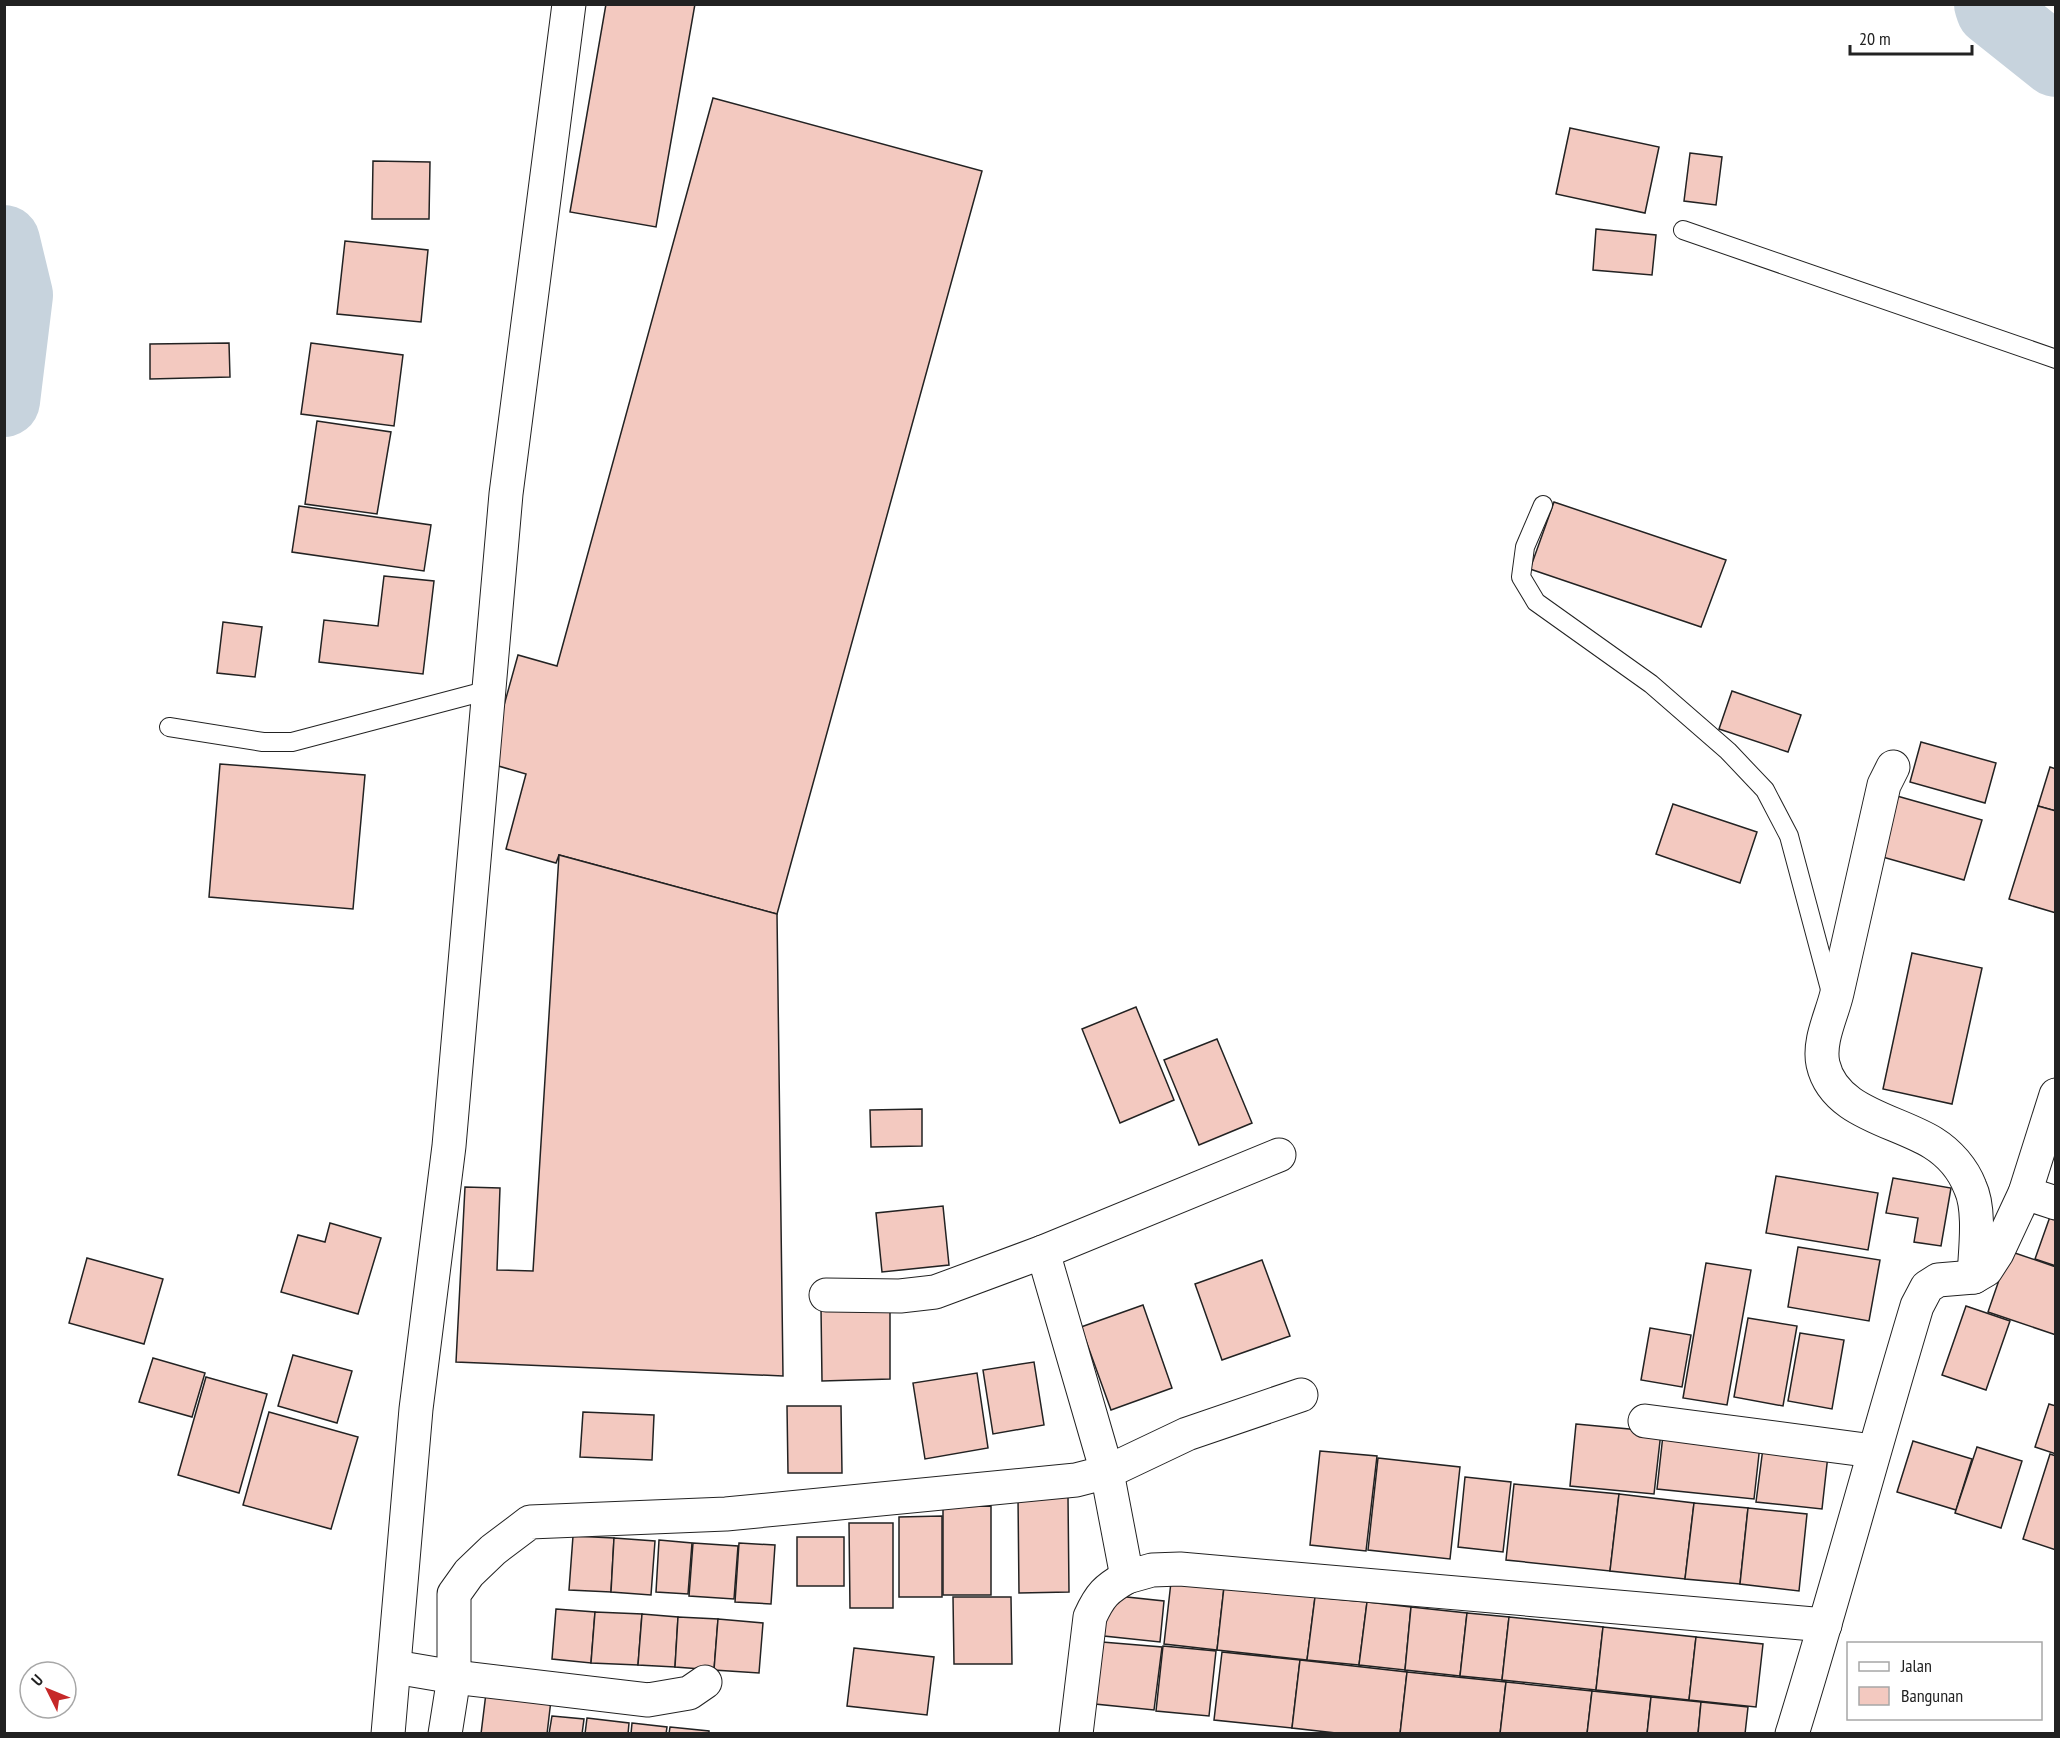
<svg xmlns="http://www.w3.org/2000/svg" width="2060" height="1738" viewBox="0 0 2060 1738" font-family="'PT Sans Narrow',sans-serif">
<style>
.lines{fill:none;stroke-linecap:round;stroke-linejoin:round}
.river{stroke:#c7d3dd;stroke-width:72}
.building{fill:#f3c9c0;stroke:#222;stroke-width:1.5}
.lane-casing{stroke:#222;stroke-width:20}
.street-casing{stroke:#222;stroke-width:35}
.lane{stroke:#fff;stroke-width:18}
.street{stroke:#fff;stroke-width:33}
</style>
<rect width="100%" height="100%" fill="#fff"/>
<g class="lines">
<g class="river">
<polyline points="1990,4 1992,10 2056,61"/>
<polyline points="4,241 17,295 4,401"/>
</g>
</g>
<g class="building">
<polygon points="606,4 695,4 656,227 570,212"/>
<polygon points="713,98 982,171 777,914 559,855 556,863 506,849 526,774 488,763 518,655 557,666"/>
<polygon points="1570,128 1659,147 1645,213 1556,194"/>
<polygon points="1690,153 1722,157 1716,205 1684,201"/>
<polygon points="373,161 430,162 429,219 372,219"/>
<polygon points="1596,229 1656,235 1652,275 1593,270"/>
<polygon points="345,241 428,250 421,322 337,314"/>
<polygon points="229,343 230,377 150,379 150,344"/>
<polygon points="311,343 403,355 394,426 301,414"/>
<polygon points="317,421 391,432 377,514 305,504"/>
<polygon points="1554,502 1726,560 1701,627 1530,569"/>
<polygon points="299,506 431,525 424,571 292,552"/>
<polygon points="384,576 434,581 423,674 319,662 324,620 378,626"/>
<polygon points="223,622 262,627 255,677 217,673"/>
<polygon points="1732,691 1801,715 1788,752 1719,729"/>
<polygon points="1921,742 1996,763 1985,803 1910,782"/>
<polygon points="220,764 365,775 353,909 209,897"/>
<polygon points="2050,767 2056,769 2056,811 2038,806"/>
<polygon points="1897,796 1982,820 1964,880 1879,856"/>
<polygon points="1673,804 1757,832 1740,883 1656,854"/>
<polygon points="2038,806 2056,811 2056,913 2009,899"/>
<polygon points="559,855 777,914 783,1376 456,1362 465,1187 500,1188 497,1270 533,1271"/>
<polygon points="1912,953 1982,968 1952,1104 1883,1089"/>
<polygon points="1136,1007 1174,1100 1120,1123 1082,1029"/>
<polygon points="1217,1039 1252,1123 1199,1145 1164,1060"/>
<polygon points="922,1109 922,1146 871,1147 870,1110"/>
<polygon points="1776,1176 1878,1193 1868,1250 1766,1233"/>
<polygon points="1893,1178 1951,1188 1941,1246 1914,1242 1918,1218 1886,1213"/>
<polygon points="943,1206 949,1265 882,1272 876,1213"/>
<polygon points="2052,1211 2056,1213 2056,1266 2035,1259"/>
<polygon points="330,1223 381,1238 358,1314 281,1292 298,1235 325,1242"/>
<polygon points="1798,1247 1880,1260 1869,1321 1788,1307"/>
<polygon points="2009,1251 2056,1267 2056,1335 1988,1312"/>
<polygon points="87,1258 163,1279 144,1344 69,1323"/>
<polygon points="1262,1260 1290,1336 1222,1360 1195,1284"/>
<polygon points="1706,1263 1751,1270 1727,1405 1683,1398"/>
<polygon points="1143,1305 1172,1388 1111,1410 1081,1327"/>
<polygon points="1966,1306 2010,1321 1986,1390 1942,1375"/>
<polygon points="890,1307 890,1379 822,1381 821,1308"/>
<polygon points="1748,1318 1797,1326 1783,1406 1734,1397"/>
<polygon points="1650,1328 1691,1335 1682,1387 1641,1380"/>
<polygon points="1800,1333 1844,1340 1832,1409 1788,1401"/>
<polygon points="293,1355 352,1371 337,1423 278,1406"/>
<polygon points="153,1358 205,1373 192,1417 139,1402"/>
<polygon points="1034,1362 1044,1425 993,1434 983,1370"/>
<polygon points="977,1373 988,1448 925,1459 913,1383"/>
<polygon points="206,1377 267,1394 239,1493 178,1475"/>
<polygon points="2049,1404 2056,1406 2056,1454 2035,1447"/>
<polygon points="787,1406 841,1406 842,1473 788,1473"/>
<polygon points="269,1412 358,1437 331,1529 243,1505"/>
<polygon points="583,1412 654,1415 652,1460 580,1457"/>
<polygon points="1576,1424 1661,1432 1654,1494 1570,1486"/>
<polygon points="1663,1435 1760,1445 1754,1499 1657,1489"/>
<polygon points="1913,1441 1972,1459 1956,1510 1897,1492"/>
<polygon points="1977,1447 2022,1461 2001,1528 1955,1513"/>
<polygon points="1763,1448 1828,1455 1822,1509 1756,1502"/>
<polygon points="1320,1451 1377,1456 1366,1551 1310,1545"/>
<polygon points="2050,1454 2056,1456 2056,1550 2023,1539"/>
<polygon points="1378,1458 1460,1467 1450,1559 1368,1550"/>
<polygon points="1465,1477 1511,1482 1503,1552 1458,1547"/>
<polygon points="1514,1484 1619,1494 1610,1571 1506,1560"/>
<polygon points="1619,1494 1694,1503 1685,1579 1610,1571"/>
<polygon points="1018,1497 1068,1497 1069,1592 1019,1593"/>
<polygon points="1694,1503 1748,1508 1740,1584 1685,1579"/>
<polygon points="991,1506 991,1595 943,1595 943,1507"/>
<polygon points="1748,1508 1807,1514 1799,1591 1740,1584"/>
<polygon points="942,1516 942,1597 899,1597 899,1517"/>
<polygon points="849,1523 893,1523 893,1608 850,1608"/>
<polygon points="573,1536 614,1538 611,1592 569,1590"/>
<rect x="797" y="1537" width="47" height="49"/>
<polygon points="614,1538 655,1541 651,1595 611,1592"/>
<polygon points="659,1540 692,1543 688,1594 656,1592"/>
<polygon points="693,1543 738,1546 734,1599 689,1596"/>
<polygon points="739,1543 775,1545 771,1604 735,1602"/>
<polygon points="1171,1582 1224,1587 1217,1650 1164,1644"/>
<polygon points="1224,1587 1315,1597 1307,1660 1217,1650"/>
<polygon points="1108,1595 1164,1601 1160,1642 1104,1636"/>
<polygon points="953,1597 1011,1597 1012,1664 954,1664"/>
<polygon points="1315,1597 1367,1602 1359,1665 1307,1660"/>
<polygon points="1367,1602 1411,1607 1405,1670 1359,1665"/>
<polygon points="1411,1607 1467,1613 1460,1676 1405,1670"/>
<polygon points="556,1609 595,1612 591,1663 552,1659"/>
<polygon points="595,1612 642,1614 638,1665 591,1663"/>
<polygon points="1467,1613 1509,1617 1502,1680 1460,1676"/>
<polygon points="642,1614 678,1617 675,1667 638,1665"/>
<polygon points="678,1617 718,1619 714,1670 675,1667"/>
<polygon points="1509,1617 1603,1627 1596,1690 1502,1680"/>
<polygon points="718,1619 763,1623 759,1673 714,1670"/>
<polygon points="1603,1627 1696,1637 1689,1700 1596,1690"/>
<polygon points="1696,1637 1763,1644 1756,1707 1689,1700"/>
<polygon points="1102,1642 1162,1647 1154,1710 1095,1704"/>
<polygon points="1163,1646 1216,1651 1209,1716 1156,1711"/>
<polygon points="854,1648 934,1657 927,1715 847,1706"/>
<polygon points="1222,1652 1300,1660 1292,1728 1214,1720"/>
<polygon points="1300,1660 1407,1672 1400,1734 1345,1734 1292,1728"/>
<polygon points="1407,1672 1506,1682 1500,1734 1400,1734"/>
<polygon points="1506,1682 1592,1691 1587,1734 1500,1734"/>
<polygon points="1592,1691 1651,1697 1647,1734 1587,1734"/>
<polygon points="486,1693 551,1700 547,1734 481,1734"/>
<polygon points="1651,1697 1701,1702 1698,1734 1647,1734"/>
<polygon points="1701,1702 1748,1707 1745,1734 1698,1734"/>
<polygon points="552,1716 584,1719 582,1734 549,1734"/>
<polygon points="587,1718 629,1723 628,1734 585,1734"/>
<polygon points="632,1723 667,1727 666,1734 631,1734"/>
<polygon points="670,1727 709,1731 709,1734 669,1734"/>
</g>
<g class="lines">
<defs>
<g id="lane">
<polyline points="1683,230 2056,359"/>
<polyline points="1543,505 1525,547 1521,577 1536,602 1651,684 1728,751 1765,790 1789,836 1831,993"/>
<polyline points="169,727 263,742 292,742 489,690"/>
</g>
<g id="street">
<path d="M 1893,767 L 1884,785 C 1868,855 1852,924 1837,993 C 1832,1015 1818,1041 1823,1064 C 1834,1113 1896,1120 1933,1143 C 1949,1153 1963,1169 1970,1187 C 1981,1210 1975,1252 1974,1277"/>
<polyline points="1279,1155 1043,1252 1107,1472 1127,1577 1152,1570 1180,1569 1825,1625"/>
<polyline points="2025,1193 2056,1203"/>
<polyline points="826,1295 900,1296 935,1292 1043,1252"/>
<polyline points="1645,1421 1873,1451"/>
<polyline points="395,1667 454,1677 648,1700 689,1693 705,1682"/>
<polyline points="388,1734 416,1409 449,1146 506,494 569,4"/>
<polyline points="445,1734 454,1677 454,1594 469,1573 493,1550 530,1522 726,1514 1076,1480 1107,1472 1187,1434 1301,1395"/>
<path d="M 1076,1734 L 1090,1617 C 1100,1595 1106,1589 1127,1577"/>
<path d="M 1792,1734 C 1836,1592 1874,1449 1917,1306 L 1927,1287 L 1938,1280 L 1974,1277 L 1986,1270 L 1997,1253 L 2025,1193 L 2056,1095"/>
</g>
</defs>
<use href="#lane" class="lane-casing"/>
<use href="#street" class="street-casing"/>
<use href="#lane" class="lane"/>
<use href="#street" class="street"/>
</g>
<rect width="2060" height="1738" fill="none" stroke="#222222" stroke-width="12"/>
<rect x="1847" y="1642" width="195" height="78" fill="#ffffff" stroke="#a7a7a7" stroke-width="1.5"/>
<rect x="1859" y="1662" width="30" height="9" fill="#ffffff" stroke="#a7a7a7" stroke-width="1.5"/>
<text x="1901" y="1672" font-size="18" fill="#222222">Jalan</text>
<rect x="1859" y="1687" width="30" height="18" fill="#f3c9c0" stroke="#a7a7a7" stroke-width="1.5"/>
<text x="1901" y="1702" font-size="18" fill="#222222">Bangunan</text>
<g transform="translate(48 1690) rotate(313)"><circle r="28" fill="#ffffff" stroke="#a7a7a7" stroke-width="1.5"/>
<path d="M0-4.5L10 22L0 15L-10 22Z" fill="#c62828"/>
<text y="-9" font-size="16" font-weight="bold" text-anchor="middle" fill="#222222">U</text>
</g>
<path d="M1850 45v9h122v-9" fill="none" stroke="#222222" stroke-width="3"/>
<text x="1859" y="45" font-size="18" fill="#222222" stroke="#ffffff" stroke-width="4.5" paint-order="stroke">20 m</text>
</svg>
